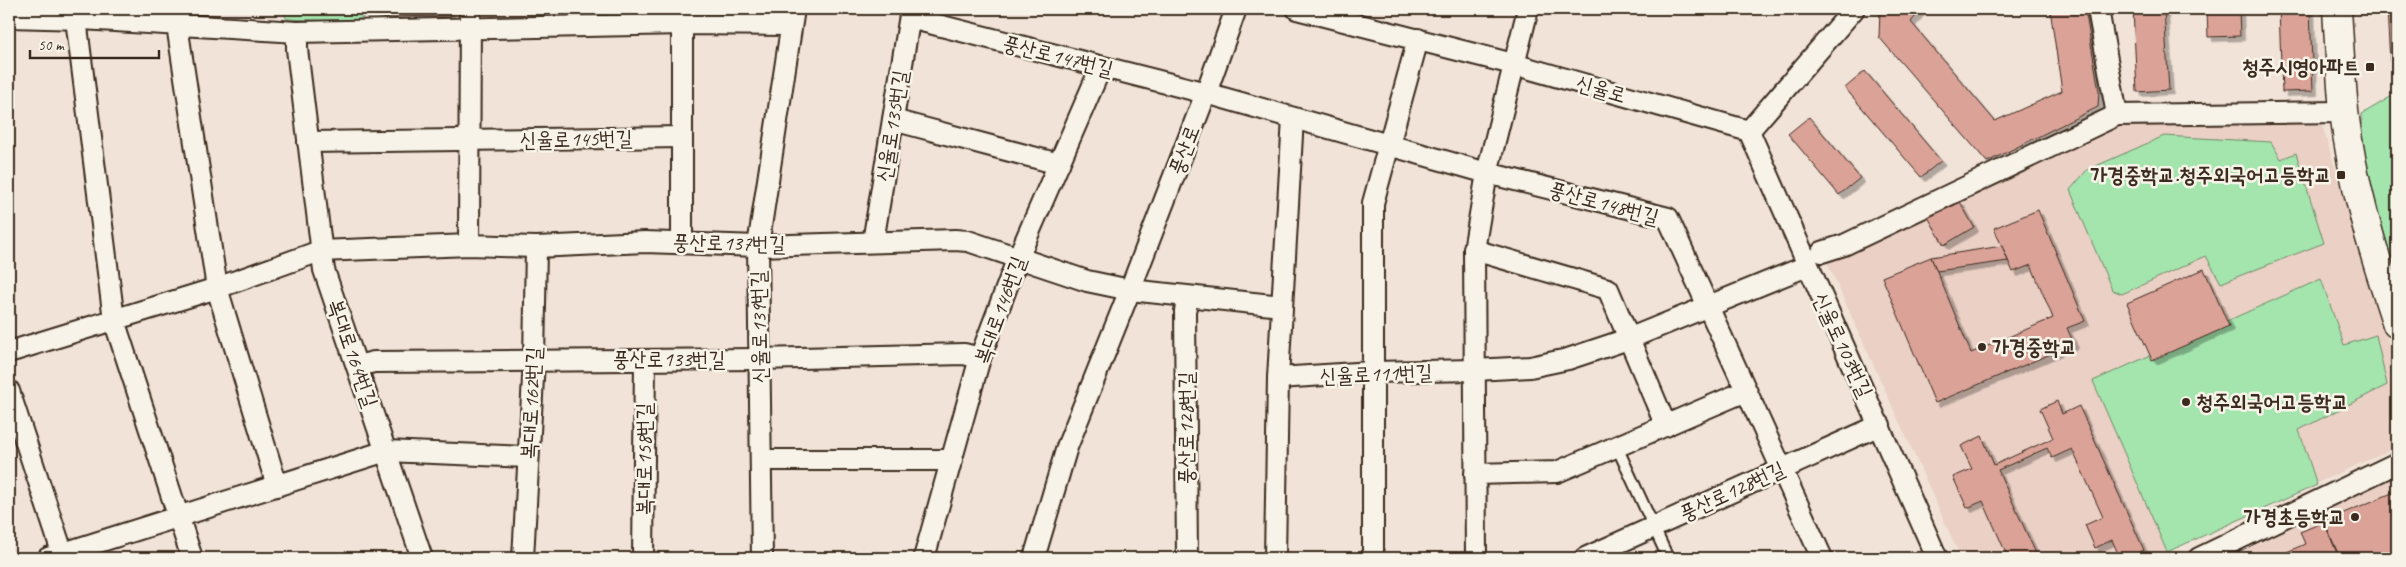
<svg xmlns="http://www.w3.org/2000/svg" width="2406" height="567" viewBox="0 0 2406 567" font-family="Caveat,'Poor Story',sans-serif">
<style>
.built{fill:#ead0c5}
.green{fill:#a4e5ae;stroke:#708866}
.building{fill:#dba298;stroke:#3b2a1e;filter:url(#shadow)}
.lines{fill:none;stroke-linecap:round;stroke-linejoin:round}
.lane-casing{stroke:#3b2a1e;stroke-width:14}
.street-casing{stroke:#3b2a1e;stroke-width:24}
.secondary-casing{stroke:#3b2a1e;stroke-width:31}
.lane{stroke:#f7f3e8;stroke-width:10}
.street{stroke:#f7f3e8;stroke-width:20}
.secondary{stroke:#f7f3e8;stroke-width:28}
.poi-dot{fill:#3b2a1e;stroke:#f7f3e8;stroke-width:2}
.labels{text-anchor:middle;dominant-baseline:central;stroke-width:5;stroke-linejoin:round;paint-order:stroke}
.street-label{font-size:21px;fill:#3b2a1e;stroke:#f7f3e8}
.poi-label{font-size:21px;font-weight:bold;fill:#3b2a1e;stroke:#f7f3e8;text-anchor:end}
</style>
<defs>
<filter id="shadow"><feDropShadow dx="4.5" dy="4.5" stdDeviation="0" flood-color="#0004"/></filter>
</defs>
<rect width="100%" height="100%" fill="#f1e3d8"/>
<filter id="ink" filterUnits="userSpaceOnUse"><feTurbulence type="fractalNoise" baseFrequency=".02" numOctaves="2"/><feDisplacementMap in="SourceGraphic" scale="10" xChannelSelector="R" yChannelSelector="G"/><feConvolveMatrix kernelMatrix="1 2 1 2 8 2 1 2 1" color-interpolation-filters="sRGB"/></filter>
<g filter="url(#ink)">
<g class="built">
<polygon points="2321,122 2397,371 2397,447 2150,558 1961,558 1827,262 2118,123"/>
<polygon points="2397,476 2397,558 2229,558"/>
</g>
<g class="green">
<polygon points="281,9 363,9 363,17 353,22 287,19"/>
<polygon points="2397,93 2397,291 2362,153 2362,114"/>
<polygon points="2164,136 2271,142 2281,159 2296,153 2324,243 2221,283 2206,256 2122,294 2112,290 2070,190 2087,170"/>
<polygon points="2321,279 2344,345 2376,335 2387,385 2299,430 2317,485 2167,552 2093,381"/>
</g>
<g class="building">
<polygon points="379,9 450,9 451,16 379,17"/>
<polygon points="1880,9 1921,9 1911,22 1995,121 2062,91 2050,9 2085,9 2099,91 2098,107 1987,162 1879,37"/>
<polygon points="2133,9 2164,9 2169,90 2137,92"/>
<polygon points="2207,9 2239,9 2240,36 2208,37"/>
<polygon points="2279,9 2310,9 2313,91 2282,92"/>
<polygon points="2387,9 2397,9 2397,61 2390,62"/>
<polygon points="1865,71 1941,161 1921,177 1845,88"/>
<polygon points="1809,117 1860,178 1839,195 1788,134"/>
<polygon points="1959,200 1974,227 1944,245 1928,217"/>
<polygon points="2038,210 2085,321 2067,328 2074,344 1935,403 1882,277 1931,257 1971,353 2053,318 2031,265 2013,272 1994,228"/>
<polygon points="2002,246 2008,261 1937,271 1931,257"/>
<polygon points="2204,269 2229,326 2152,360 2127,303"/>
<polygon points="2057,401 2062,414 2079,406 2144,550 2127,558 2120,558 2112,540 2095,548 2085,525 2103,517 2072,449 2052,458 2047,448 1998,470 2038,558 2008,558 1983,501 1967,508 1953,477 1972,469 1961,446 1982,436 1994,465 2053,438 2040,409"/>
<polygon points="2397,491 2397,558 2340,558 2324,521"/>
<polygon points="2324,522 2339,558 2273,558 2305,544 2300,532"/>
</g>
<g class="lines">
<defs>
<polyline id="lane" points="1617,447 1668,558"/>
<g id="street">
<polyline points="1297,9 1513,64 1749,131"/>
<polyline points="2098,9 2117,115"/>
<polyline points="9,17 82,19 297,32 683,24 791,25"/>
<polyline points="910,18 1206,93 1487,173 1668,218 1822,558"/>
<polyline points="76,19 114,320 192,558"/>
<polyline points="177,25 217,288 277,486"/>
<polyline points="297,32 297,49 324,270 422,558"/>
<polyline points="893,120 1059,164"/>
<polyline points="1749,131 1937,558"/>
<polyline points="1749,131 1854,9"/>
<polyline points="308,142 682,137"/>
<polyline points="873,242 911,9"/>
<polyline points="682,243 682,9"/>
<polyline points="469,245 470,9"/>
<polyline points="1474,250 1608,289 1666,426"/>
<polyline points="1822,252 1844,245 2117,115 2344,112"/>
<polyline points="9,352 217,288 320,251 469,245 536,247 645,242 758,246 955,240 968,241 1087,281 1130,290 1282,306"/>
<polyline points="357,366 374,362 759,359 964,354 980,358"/>
<polyline points="1278,378 1372,372 1475,370 1530,367 1568,359 1628,339 1807,266"/>
<polyline points="9,391 64,558"/>
<polyline points="761,460 952,460"/>
<polyline points="1475,474 1557,472 1746,391"/>
<polyline points="48,558 386,451 528,457"/>
<polyline points="523,558 534,360 536,247"/>
<polyline points="643,558 645,360"/>
<polyline points="762,558 758,246 794,9"/>
<polyline points="924,558 980,358 1017,260 1101,67"/>
<polyline points="1034,558 1067,447 1130,290 1206,93 1236,9"/>
<polyline points="1187,558 1185,311 1188,298"/>
<polyline points="1275,558 1278,378 1293,118"/>
<polyline points="1373,558 1373,203 1418,39"/>
<polyline points="1476,558 1474,250 1487,173 1528,9"/>
<polyline points="1585,558 1880,425"/>
<polyline points="2199,558 2397,463"/>
</g>
<path id="secondary" d="M 2337,9 C 2339,43 2341,77 2344,111 C 2352,184 2374,255 2397,324"/>
</defs>
<use href="#lane" class="lane-casing"/>
<use href="#street" class="street-casing"/>
<use href="#secondary" class="secondary-casing"/>
<use href="#lane" class="lane"/>
<use href="#street" class="street"/>
<use href="#secondary" class="secondary"/>
</g>
</g>
<g class="poi-dot">
<rect x="2365" y="62" width="10" height="10" rx="2.5"/>
<rect x="2336" y="170" width="10" height="10" rx="2.5"/>
<circle cx="1982" cy="347" r="5"/>
<circle cx="2186" cy="402" r="5"/>
<circle cx="2355" cy="517" r="5"/>
</g>
<g class="labels">
<g class="street-label">
<text transform="translate(1058 56) rotate(14)">풍산로147번길</text>
<text transform="translate(1601 89) rotate(16)">신율로</text>
<text transform="translate(892 126) rotate(-81)">신율로135번길</text>
<text transform="translate(576 139) rotate(-1)">신율로145번길</text>
<text transform="translate(1184 150) rotate(-69)">풍산로</text>
<text transform="translate(1604 203) rotate(15)">풍산로148번길</text>
<text transform="translate(729 243) rotate(1)">풍산로137번길</text>
<text transform="translate(1000 310) rotate(-70)">복대로146번길</text>
<text transform="translate(759 327) rotate(-91)">신율로139번길</text>
<text transform="translate(1843 345) rotate(65)">신율로103번길</text>
<text transform="translate(353 353) rotate(71)">복대로164번길</text>
<text x="669" y="359">풍산로133번길</text>
<text transform="translate(1376 374) rotate(-2)">신율로111번길</text>
<text transform="translate(531 403) rotate(-87)">복대로162번길</text>
<text transform="translate(1186 428) rotate(-90)">풍산로128번길</text>
<text transform="translate(644 459) rotate(-90)">복대로158번길</text>
<text transform="translate(1732 491) rotate(-25)">풍산로128번길</text>
</g>
<g class="poi-label">
<text x="2360" y="67">청주시영아파트</text>
<text x="2331" y="175">가경중학교.청주외국어고등학교</text>
<text x="1992" y="347" text-anchor="start">가경중학교</text>
<text x="2196" y="402" text-anchor="start">청주외국어고등학교</text>
<text x="2345" y="517">가경초등학교</text>
</g>
</g>
<rect width="2406" height="567" fill="none" stroke="#f7f3e8" stroke-width="30"/>
<rect x="15" y="15" width="2376" height="537" fill="none" stroke="#3b2a1e" stroke-width="2" filter="url(#ink)"/>
<path d="M30 50v8h129v-8" fill="none" stroke="#3b2a1e" stroke-width="2.5"/>
<text x="38" y="50" font-size="15" fill="#3b2a1e" stroke="#f7f3e8" stroke-width="4" paint-order="stroke">50 m</text>
</svg>
